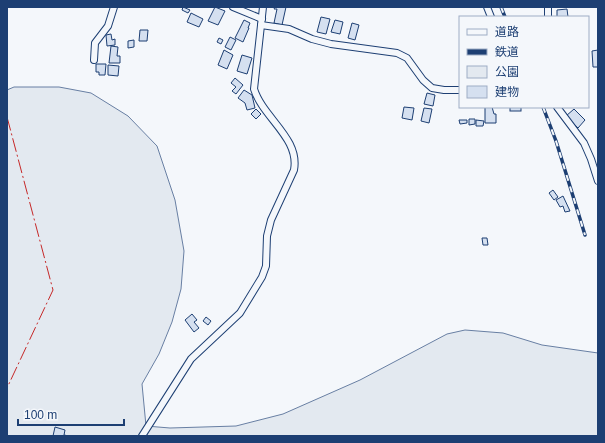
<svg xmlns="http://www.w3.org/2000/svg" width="605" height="443" viewBox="0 0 605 443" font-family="Arial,'Noto Sans JP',sans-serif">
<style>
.green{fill:#e3e9f0;stroke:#687fa3}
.building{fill:#d5e0f0;stroke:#1d3f73}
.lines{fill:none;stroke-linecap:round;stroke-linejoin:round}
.street-casing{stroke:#1d3f73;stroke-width:8}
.street{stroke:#f4f7fb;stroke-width:6}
.rail-casing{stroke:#1d3f73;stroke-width:3.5}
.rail{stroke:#f4f7fb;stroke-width:2;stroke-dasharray:6;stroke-linecap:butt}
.power{stroke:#c62828;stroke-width:1;stroke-dasharray:14 3 2 3;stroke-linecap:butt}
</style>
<rect width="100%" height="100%" fill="#f4f7fb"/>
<polygon class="green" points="14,87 59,87 91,93 128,116 157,146 175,200 184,251 181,289 172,322 159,354 142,384 146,426 170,428 236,426 283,414 360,380 447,334 465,330 503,333 542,345 598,353 598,436 7,436 7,90"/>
<g class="building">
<polygon points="183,7 190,10 188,13 182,10"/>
<polygon points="215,7 225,11 218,25 208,21"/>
<polygon points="275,7 286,7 282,25 274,23 277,9 274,9"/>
<polygon points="567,9 568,17 557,17 557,10"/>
<polygon points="191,13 203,19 199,27 187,22"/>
<polygon points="321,17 330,19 326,34 317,32"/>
<polygon points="244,20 250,23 248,28 249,28 243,42 235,38"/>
<polygon points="335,20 343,22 340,34 331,32"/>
<polygon points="352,23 359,25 355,40 348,38"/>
<polygon points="140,30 148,30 147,41 139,41"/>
<polygon points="111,34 112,40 115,39 115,45 107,46 106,35"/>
<polygon points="230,37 236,40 231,50 225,47"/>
<polygon points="219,38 223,40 221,44 217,42"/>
<polygon points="134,40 134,47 128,48 128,41"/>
<polygon points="111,46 118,47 117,56 120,56 120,63 109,63"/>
<polygon points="224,50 233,55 227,69 218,65"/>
<polygon points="598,50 598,67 593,67 592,51"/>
<polygon points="242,55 252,58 247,74 237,71"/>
<polygon points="96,64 106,64 105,75 99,75 99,72 96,72"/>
<polygon points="108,65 119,66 118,76 108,75"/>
<polygon points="235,78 243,85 236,94 232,91 236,87 231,83"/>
<polygon points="244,90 252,95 255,108 247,110 245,103 238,98"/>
<polygon points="427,93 435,95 433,106 424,104"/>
<polygon points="404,107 414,108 412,120 402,118"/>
<polygon points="485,107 492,107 494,114 496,114 496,123 485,123"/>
<rect x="510" y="107" width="11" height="4"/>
<polygon points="424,108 432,109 429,123 421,121"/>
<polygon points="256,109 261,114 256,119 251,114"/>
<polygon points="574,109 585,120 578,128 566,116"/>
<polygon points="469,119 475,119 475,124 469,125"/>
<polygon points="459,120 467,120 467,123 460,124"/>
<polygon points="476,120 484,121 483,126 476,126"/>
<polygon points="553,190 558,197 554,200 549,193"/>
<polygon points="563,196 570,211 565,212 563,206 560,207 556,200"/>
<polygon points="482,238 487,238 488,245 483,245"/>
<polygon points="192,314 197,320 194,322 199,328 194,332 185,320"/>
<polygon points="206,317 211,321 208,325 203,321"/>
<polygon points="55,427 65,430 64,435 69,436 53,436"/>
</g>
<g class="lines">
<defs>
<g id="street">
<polyline points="233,7 262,19"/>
<polyline points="487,7 491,17"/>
<polyline points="548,7 548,17"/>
<polyline points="261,25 289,29 312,39 331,44 397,53 407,58 423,80 432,88 444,90 460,90"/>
<polyline points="94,60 95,43 108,26 114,7"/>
<polyline points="557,107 584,143 591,159 598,181"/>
<path d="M 142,436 L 191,359 L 240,313 L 262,277 L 266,266 L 267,236 L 271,220 L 294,170 C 300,138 263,118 254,89 L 263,7"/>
</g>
</defs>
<use href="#street" class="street-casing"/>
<use href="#street" class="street"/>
<defs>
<g id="rail">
<polyline points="501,7 505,17"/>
<polyline points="543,107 556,141 585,235"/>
</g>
</defs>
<use href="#rail" class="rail-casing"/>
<use href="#rail" class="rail"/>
<polyline class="power" points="7,117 53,290 7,388"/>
</g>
<rect width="605" height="443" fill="none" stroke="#1d3f73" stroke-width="16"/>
<rect x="459" y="16" width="130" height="92" fill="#f4f7fb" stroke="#9eadc5"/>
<rect x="467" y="29" width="20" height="6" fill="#f4f7fb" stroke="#9eadc5"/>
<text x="495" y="36" font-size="12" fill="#1d3f73">道路</text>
<rect x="467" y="49" width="20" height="6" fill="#1d3f73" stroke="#9eadc5"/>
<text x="495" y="56" font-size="12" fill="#1d3f73">鉄道</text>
<rect x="467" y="66" width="20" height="12" fill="#e3e9f0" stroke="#9eadc5"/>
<text x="495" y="76" font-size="12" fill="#1d3f73">公園</text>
<rect x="467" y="86" width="20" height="12" fill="#d5e0f0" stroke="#9eadc5"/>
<text x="495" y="96" font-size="12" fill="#1d3f73">建物</text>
<path d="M18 419v6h106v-6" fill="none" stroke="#1d3f73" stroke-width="2"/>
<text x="24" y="419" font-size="12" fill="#1d3f73" stroke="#f4f7fb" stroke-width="3" paint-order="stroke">100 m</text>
</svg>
